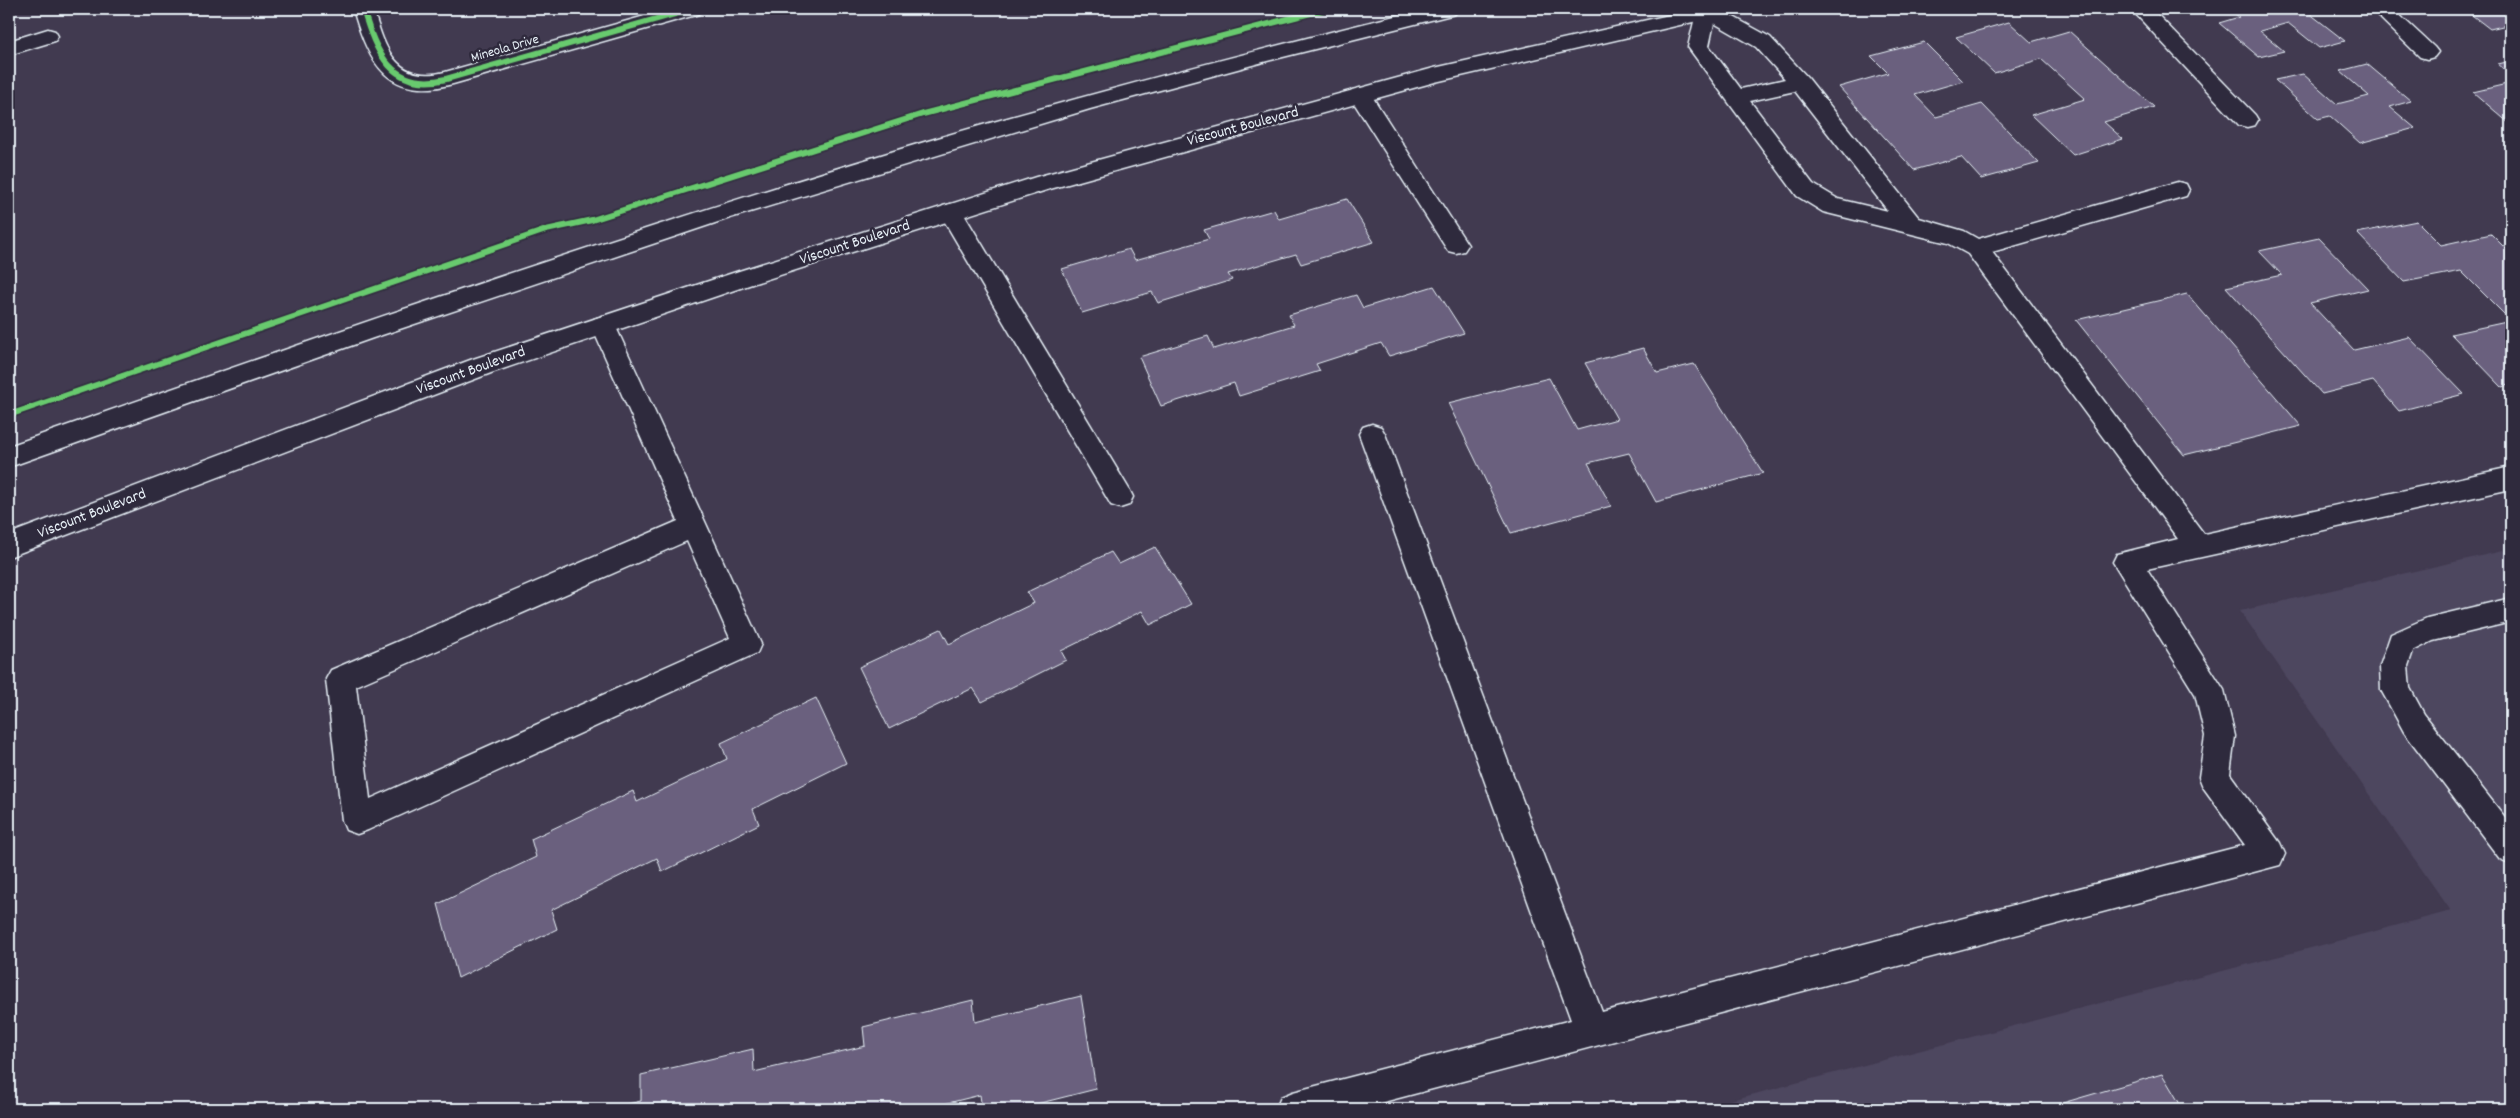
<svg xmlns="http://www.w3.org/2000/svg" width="2520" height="1118" viewBox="0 0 2520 1118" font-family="Dekko,sans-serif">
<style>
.built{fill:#4d465e}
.building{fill:#6a617e;stroke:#e8f1f8}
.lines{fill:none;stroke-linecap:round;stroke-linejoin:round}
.minor-casing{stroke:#e8f1f8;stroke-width:3}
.major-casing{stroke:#e8f1f8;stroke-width:3}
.minor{fill:#2f2a3d;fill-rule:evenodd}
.major{fill:#2f2a3d;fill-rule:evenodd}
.cycleway-casing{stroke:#2f2a3d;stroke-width:9}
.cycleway{stroke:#67ca6e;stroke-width:6}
.labels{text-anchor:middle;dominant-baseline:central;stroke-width:5;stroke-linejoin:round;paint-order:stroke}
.far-street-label{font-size:14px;fill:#e8f1f8;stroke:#2f2a3d}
.street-label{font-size:16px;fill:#e8f1f8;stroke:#2f2a3d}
</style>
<rect width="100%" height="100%" fill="#413a50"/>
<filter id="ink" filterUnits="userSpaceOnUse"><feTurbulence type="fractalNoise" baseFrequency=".02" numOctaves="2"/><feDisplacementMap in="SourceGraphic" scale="10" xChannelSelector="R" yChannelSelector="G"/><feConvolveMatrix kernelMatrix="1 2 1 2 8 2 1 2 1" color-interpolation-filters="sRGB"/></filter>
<g filter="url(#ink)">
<polygon class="built" points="2511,549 2511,1109 1697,1109 2451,911 2240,611"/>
<g class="building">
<polygon points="2229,9 2304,9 2345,41 2319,48 2288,23 2260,31 2284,51 2259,57 2219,23 2239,17"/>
<polygon points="2464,9 2511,9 2511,24 2490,29"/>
<polygon points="2009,22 2031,42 2069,31 2154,107 2104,122 2123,139 2073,155 2031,115 2085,99 2041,59 1994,73 1956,37"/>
<polygon points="1924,42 1963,81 1915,95 1936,117 1982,104 2039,163 1981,179 1961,157 1914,170 1839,87 1888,73 1871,56"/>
<polygon points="2511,61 2511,75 2498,64"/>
<polygon points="2367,64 2411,101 2390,107 2415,128 2360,143 2330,116 2318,119 2275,80 2303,74 2337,104 2369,96 2340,71"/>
<polygon points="2511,83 2511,125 2473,92"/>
<polygon points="1347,199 1374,242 1301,264 1296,254 1228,274 1232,280 1158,303 1152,292 1082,313 1062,269 1129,249 1135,260 1209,239 1204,230 1274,210 1279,219"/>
<polygon points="2417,221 2441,245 2491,234 2511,254 2511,321 2461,271 2404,282 2357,233"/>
<polygon points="2319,238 2368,289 2310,303 2354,350 2409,337 2464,394 2399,411 2373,381 2322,394 2226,287 2282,275 2259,251"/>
<polygon points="1434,286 1464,333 1389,356 1381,343 1316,364 1320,371 1239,396 1234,383 1161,406 1139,357 1208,336 1214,349 1294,325 1289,315 1356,295 1363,308"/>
<polygon points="2187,294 2301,426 2184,455 2076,320"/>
<polygon points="2511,321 2511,384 2502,387 2451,334"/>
<polygon points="1643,348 1657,373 1694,364 1763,473 1656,502 1629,453 1588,463 1611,506 1511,533 1448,403 1549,378 1577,430 1617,419 1585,363"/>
<polygon points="1155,547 1191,604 1150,625 1142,611 1061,651 1066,660 982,702 973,688 889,729 859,667 941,629 949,644 1034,603 1027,592 1111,552 1119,564"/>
<polygon points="816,698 846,763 753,809 759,824 662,872 657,858 551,910 557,929 458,978 438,904 536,857 531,839 633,791 637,802 727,759 721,743"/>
<polygon points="1081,996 1096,1089 1017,1109 982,1109 980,1095 924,1109 606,1109 641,1101 641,1075 753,1049 754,1072 865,1046 863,1027 973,1000 975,1022"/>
<polygon points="2162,1074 2183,1109 2042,1109"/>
</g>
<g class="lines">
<defs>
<g id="minor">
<path d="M 353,9 L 373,9 C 385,48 395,84 445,72 L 670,9 L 702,9 L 699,14 L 453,84 C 389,101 369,65 353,9 Z"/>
<path d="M 1694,9 L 1719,9 L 1770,37 L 1808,78 L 1919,218 L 1964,231 L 1978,239 L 2178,182 L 2186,184 L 2189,190 L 2186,196 L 1992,252 L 2204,534 L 2511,467 L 2511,489 L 2147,569 L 2224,690 L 2235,736 L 2230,774 L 2280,843 L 2285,854 L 2280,865 L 1357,1109 L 1276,1109 L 1281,1097 L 1293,1092 L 1571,1020 L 1359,434 L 1363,427 L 1372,424 L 1381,427 L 1385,434 L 1602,1012 L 2245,845 L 2203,787 L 2199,777 L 2205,736 L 2195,694 L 2113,562 L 2117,554 L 2178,539 L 1968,254 L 1948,243 L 1823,212 L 1797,196 L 1688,47 L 1696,13 ZM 1714,23 L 1756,47 L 1785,79 L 1741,89 L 1709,46 ZM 1795,91 L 1888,211 L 1838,199 L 1813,184 L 1750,101 Z"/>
<polygon points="2131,9 2152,9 2255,115 2258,120 2255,125 2247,127 2239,125"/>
<polygon points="2371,9 2393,9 2434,47 2438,52 2434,57 2427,59 2420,57"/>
<polygon points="48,29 55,31 58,36 55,41 9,55 9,41"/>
<polygon points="1360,88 1368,90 1464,239 1468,245 1464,251 1456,253 1448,251 1349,95 1352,90"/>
<polygon points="951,204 959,206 1129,489 1133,497 1129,505 1120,508 1111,505 939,212 943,206"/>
<path d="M 603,316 L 612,319 L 615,325 L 761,644 L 757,653 L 368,830 L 357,834 L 346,830 L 342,820 L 326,679 L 331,670 L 678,521 L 591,325 L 594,319 ZM 687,541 L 730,638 L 370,799 L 356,686 Z"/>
<polygon points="2511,598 2511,622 2433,641 2413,651 2408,666 2410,688 2424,714 2511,825 2511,864 2500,859 2404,732 2386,699 2381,690 2380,666 2391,634 2427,618"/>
</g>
<g id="major">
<path d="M 1423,9 L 1458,9 L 1455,14 L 1267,61 L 1090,109 L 730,218 L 373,338 L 9,467 L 9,446 C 301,343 594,242 891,152 C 1067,99 1245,53 1423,9 Z"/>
<polygon points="1696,9 1733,9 1730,14 1723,15 1435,82 1050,189 755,283 491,373 9,557 9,534 473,359 739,271 1036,177 1434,68"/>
</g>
</defs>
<use href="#minor" class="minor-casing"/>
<use href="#major" class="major-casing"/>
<use href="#minor" class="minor"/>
<use href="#major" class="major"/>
<defs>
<g id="cycleway">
<path d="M 363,9 C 376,53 392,92 446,79 L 692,9"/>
<polyline points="9,415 546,230 592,220 923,114 1326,9"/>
</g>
</defs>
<use href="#cycleway" class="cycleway-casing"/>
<use href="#cycleway" class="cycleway"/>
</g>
</g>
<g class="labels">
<g class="far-street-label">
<text transform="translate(505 49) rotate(-16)">Mineola Drive</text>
</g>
<g class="street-label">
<text transform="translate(1243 127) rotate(-15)">Viscount Boulevard</text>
<text transform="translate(855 243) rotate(-18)">Viscount Boulevard</text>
<text transform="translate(471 371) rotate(-20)">Viscount Boulevard</text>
<text transform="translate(92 514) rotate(-21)">Viscount Boulevard</text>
</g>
</g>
<rect width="2520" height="1118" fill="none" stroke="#2f2a3d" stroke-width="30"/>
<rect x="15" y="15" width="2490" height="1088" fill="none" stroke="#e8f1f8" stroke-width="2" filter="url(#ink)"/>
</svg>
